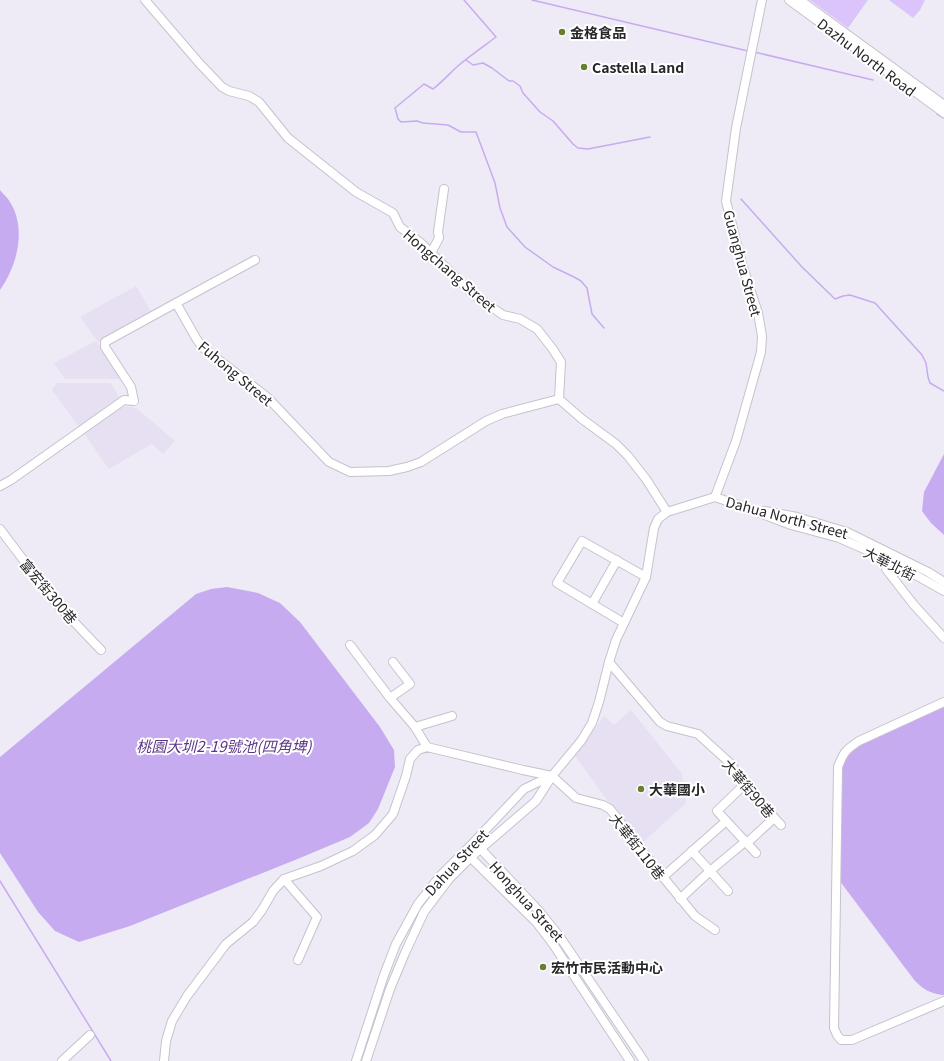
<svg xmlns="http://www.w3.org/2000/svg" width="944" height="1061" viewBox="0 0 944 1061" font-family="Georgia,'Noto Sans TC',serif">
<style>
.built{fill:#e7e0f2}
.green{fill:#dac4fb}
.water{fill:#c7abf0}
.lines{fill:none;stroke-linecap:round;stroke-linejoin:round}
.stream{stroke:#c7abf0;stroke-width:1.5}
.minor-casing{stroke:#c6c2cc;stroke-width:10}
.minor{stroke:#fff;stroke-width:8}
.poi-dot{fill:#697f30;stroke:#fff;stroke-width:1.5}
.labels{text-anchor:middle;dominant-baseline:central;stroke-width:4;stroke-linejoin:round;paint-order:stroke}
.poi-label{font-size:14px;font-weight:bold;fill:#272629;stroke:#fff;text-anchor:start}
.street-label{font-size:14px;fill:#272629;stroke:#fff}
.water-label{font-size:15px;font-style:italic;fill:#5c3686;stroke:#fff}
</style>
<rect width="100%" height="100%" fill="#efebf6"/>
<g class="built">
<polygon points="136,286 152,313 98,342 80,317"/>
<polygon points="96,341 121,379 65,379 54,363"/>
<polygon points="57,383 110,383 120,398 79,427 52,390"/>
<polygon points="127,406 136,408 175,441 163,454 152,444 109,469 83,432 120,408"/>
<polygon points="631,710 682,774 686,803 640,845 575,756 604,716 614,725"/>
</g>
<g class="green">
<polygon points="810,0 868,0 848,28"/>
<polygon points="889,0 925,0 920,10 913,18"/>
</g>
<g class="water">
<path d="M 0,190 C 3,194 8,198 10,202 C 27,229 17,266 0,290 Z"/>
<polygon points="944,454 944,535 931,523 922,511 924,492"/>
<polygon points="227,587 258,593 280,603 300,622 380,727 394,750 395,767 378,809 369,823 350,837 300,858 130,926 79,942 55,931 38,912 0,853 0,757 196,594 211,589"/>
<path d="M 944,705 L 944,995 L 942,995 C 930,993 924,990 915,981 L 839,880 L 839,777 L 845,755 L 855,746 Z"/>
</g>
<g class="lines">
<g class="stream">
<path d="M 464,0 L 496,37 C 484,46 471,55 459,65 C 450,73 442,82 433,89 L 424,84 L 395,108 L 398,119 L 401,122 L 417,121 L 423,123 L 448,125 L 461,132 L 476,132 L 495,183 L 500,208 L 507,227 L 525,247 L 553,267 L 574,277 L 581,281 L 587,288 L 592,314 L 604,328"/>
<polyline points="532,0 748,51"/>
<polyline points="754,52 873,80"/>
<polyline points="466,60 473,65 483,63 492,68 509,81 513,81 520,86 523,93 540,112 553,121 573,144 578,148 588,149 650,137"/>
<polyline points="937,114 944,118"/>
<polyline points="741,199 802,267 835,299 843,296 850,295 875,303 922,355 926,363 928,377 930,383 944,391"/>
<polyline points="0,881 111,1061"/>
</g>
<defs>
<g id="minor">
<polyline points="145,0 200,64 222,87 229,91 249,96 259,102 288,138 356,192 393,213 400,227 422,244 474,295 503,315 520,319 537,329 552,348 561,362 559,399 582,419 616,444 628,456 646,479 667,512"/>
<polyline points="789,0 944,113"/>
<polyline points="800,0 944,105"/>
<polyline points="431,253 439,238 438,232 444,189"/>
<polyline points="176,303 255,260"/>
<polyline points="0,486 11,480 124,400 134,401 131,387 105,347 105,342 176,303 196,338 202,347 267,397 329,462 350,472 389,471 407,467 421,462 486,421 502,414 559,399"/>
<polyline points="715,497 736,441 761,352 762,336 758,313 742,264 726,201 736,128 762,0"/>
<polyline points="715,497 744,507 791,525 839,538 887,559 944,591"/>
<polyline points="765,511 797,517 847,532 928,572 944,582"/>
<polyline points="0,529 55,602 101,650"/>
<polyline points="888,556 886,569 914,605 944,638"/>
<polyline points="592,604 617,560"/>
<polyline points="624,623 557,583 582,541 646,577"/>
<polyline points="350,645 390,698 415,727 427,747"/>
<polyline points="609,662 660,722 667,726 698,734 731,764 744,785 781,825"/>
<polyline points="390,698 410,684 393,662"/>
<path d="M 944,702 L 859,741 C 846,750 844,751 838,767 L 834,1028 L 837,1035 L 841,1040 L 852,1040 L 944,1001"/>
<polyline points="415,727 452,716"/>
<polyline points="552,776 576,798 603,805 610,809 663,877 695,916 715,930"/>
<polyline points="744,785 717,811 756,853"/>
<polyline points="747,843 774,818"/>
<polyline points="478,846 540,912 560,937 644,1061"/>
<polyline points="692,851 728,891"/>
<polyline points="468,855 537,923 553,944 630,1061"/>
<polyline points="663,877 725,822"/>
<polyline points="284,879 317,917 298,960"/>
<polyline points="680,899 710,871 746,841"/>
<polyline points="62,1061 90,1035"/>
<polyline points="164,1061 166,1041 172,1021 187,996 226,944 253,922 262,910 273,891 284,879 321,866 353,851 375,835 393,814 406,776 410,759 418,750 427,747 523,770 552,776"/>
<polyline points="356,1061 384,975 396,944 418,904 440,876 474,842 524,789 551,776"/>
<polyline points="366,1061 390,989 405,953 424,912 449,879 471,857 536,801 552,776 581,741 592,723 599,702 609,662 616,640 646,577 654,528 658,519 667,512 715,497"/>
</g>
</defs>
<use href="#minor" class="minor-casing"/>
<use href="#minor" class="minor"/>
</g>
<g class="poi-dot">
<circle cx="562" cy="32" r="4"/>
<circle cx="584" cy="67" r="4"/>
<circle cx="641" cy="789" r="4"/>
<circle cx="543" cy="967" r="4"/>
</g>
<g class="labels">
<g class="poi-label">
<text x="570" y="32">金格食品</text>
<text x="592" y="67">Castella Land</text>
<text x="649" y="789">大華國小</text>
<text x="551" y="967">宏竹市民活動中心</text>
</g>
<g class="street-label">
<text transform="translate(867 57) rotate(37)">Dazhu North Road</text>
<text transform="translate(743 263) rotate(75)">Guanghua Street</text>
<text transform="translate(450 270) rotate(41)">Hongchang Street</text>
<text transform="translate(236 373) rotate(40)">Fuhong Street</text>
<text transform="translate(787 517) rotate(15)">Dahua North Street</text>
<text transform="translate(890 563) rotate(27)">大華北街</text>
<text transform="translate(49 591) rotate(50)">富宏街300巷</text>
<text transform="translate(749 788) rotate(50)">大華街90巷</text>
<text transform="translate(638 846) rotate(52)">大華街110巷</text>
<text transform="translate(456 862) rotate(-47)">Dahua Street</text>
<text transform="translate(527 901) rotate(48)">Honghua Street</text>
</g>
<g class="water-label">
<text x="224" y="745">桃園大圳2-19號池(四角埤)</text>
</g>
</g>
</svg>
